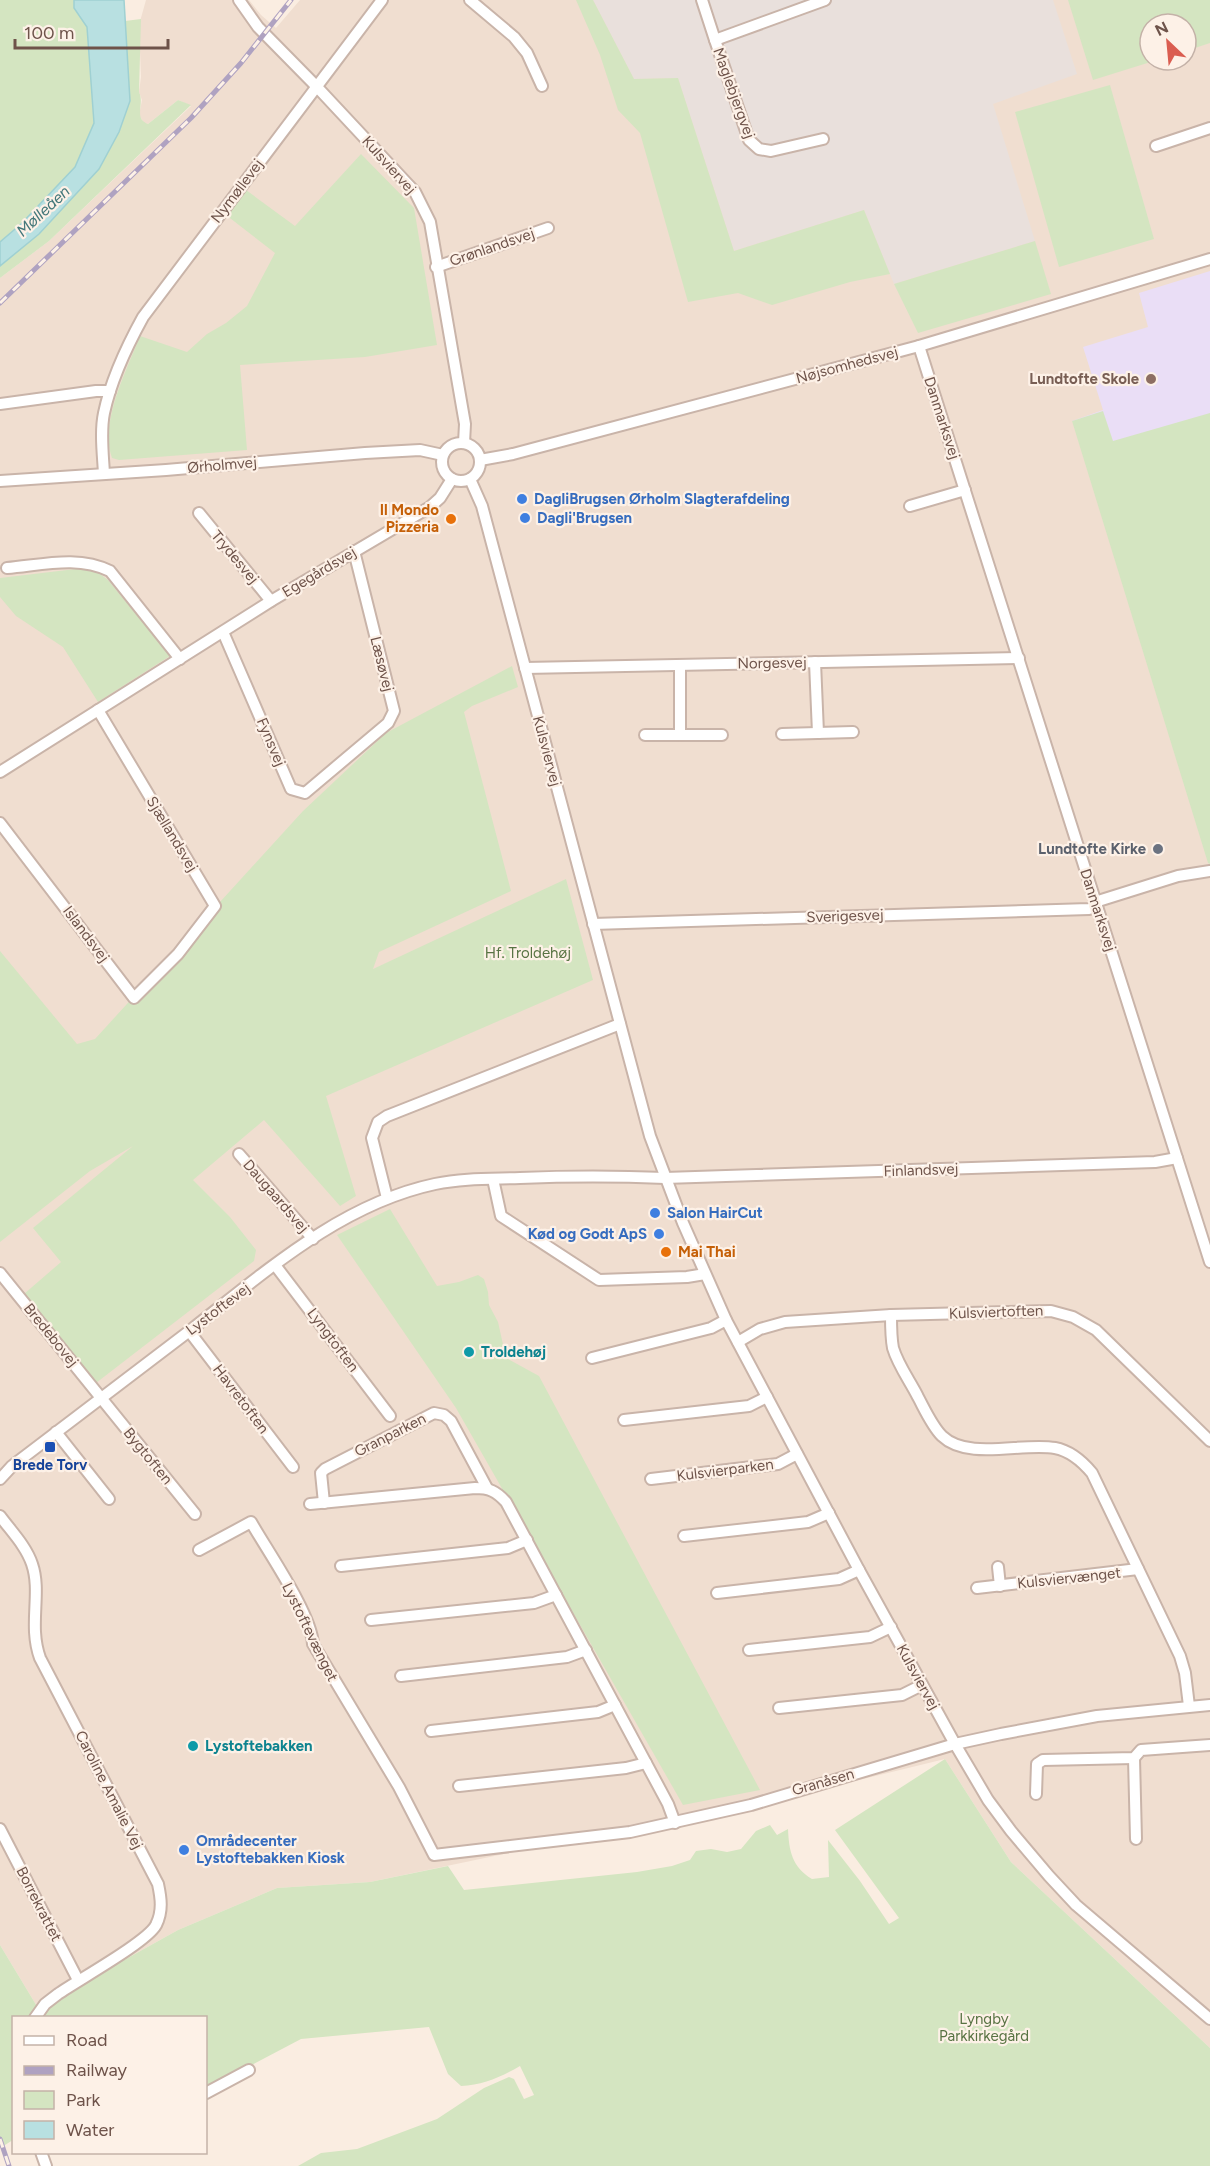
<svg xmlns="http://www.w3.org/2000/svg" width="1210" height="2166" viewBox="0 0 1210 2166" font-family="Figtree,sans-serif">
<style>
.residential{fill:#f0ded0;fill-rule:evenodd}
.industrial{fill:#e9e0dc}
.education{fill:#eadef6}
.green{fill:#d4e5c1}
.water{fill:#b8e0e1;stroke:#9fd0d2;stroke-width:1.5}
.lines{fill:none;stroke-linecap:round;stroke-linejoin:round}
.minor-casing{stroke:#c9b4a9;stroke-width:14}
.minor{stroke:#fff;stroke-width:10}
.rail-casing{stroke:#afa2c1;stroke-width:5}
.rail{stroke:#fdf1e7;stroke-width:3;stroke-dasharray:9;stroke-linecap:butt}
.education-dot{fill:#8d6e63;stroke:#fdf1e7;stroke-width:2}
.shop-dot{fill:#3f7fe0;stroke:#fdf1e7;stroke-width:2}
.food-dot{fill:#e8710a;stroke:#fdf1e7;stroke-width:2}
.worship-dot{fill:#6b7280;stroke:#fdf1e7;stroke-width:2}
.culture-dot{fill:#0f9aa8;stroke:#fdf1e7;stroke-width:2}
.transit-dot{fill:#1a4fb4;stroke:#fdf1e7;stroke-width:2}
.labels{text-anchor:middle;dominant-baseline:central;stroke-width:4.5;stroke-linejoin:round;paint-order:stroke}
.street-label{font-size:15px;fill:#6e534a;stroke:#fdf1e7}
.education-label{font-size:15px;font-weight:bold;fill:#785e54;stroke:#fdf1e7;text-anchor:end}
.shop-label{font-size:15px;font-weight:bold;fill:#366cbe;stroke:#fdf1e7;text-anchor:start}
.food-label{font-size:15px;font-weight:bold;fill:#c56008;stroke:#fdf1e7;text-anchor:end}
.worship-label{font-size:15px;font-weight:bold;fill:#5b616d;stroke:#fdf1e7;text-anchor:end}
.park-label{font-size:15px;fill:#587343;stroke:#fdf1e7}
.culture-label{font-size:15px;font-weight:bold;fill:#0d838f;stroke:#fdf1e7;text-anchor:start}
.transit-label{font-size:15px;font-weight:bold;fill:#164399;stroke:#fdf1e7}
.water-label{font-size:16px;font-style:italic;fill:#43777a;stroke:#fdf1e7}
</style>
<rect width="100%" height="100%" fill="#faede1"/>
<path class="residential" d="M 146,0 L 249,0 L 261,15 L 276,28 L 300,0 L 1210,0 L 1210,2048 L 1011,1862 L 945,1759 L 863,1779 L 370,1882 L 277,1888 L 178,1930 L 38,2008 L 0,1945 L 0,278 L 49,241 L 191,106 L 178,100 L 148,124 L 144,123 L 139,115 L 142,100 L 139,92 L 141,77 L 139,25 ZM 1150,24 L 1186,24 L 1186,60 L 1150,60 Z"/>
<polygon class="industrial" points="593,0 1053,0 1077,74 993,104 1035,241 894,284 864,210 734,251 678,78 634,79"/>
<polygon class="education" points="1210,271 1210,526 1072,421 1103,410 1083,347 1148,327 1139,293"/>
<g class="green">
<polygon points="0,0 74,0 74,8 87,27 94,123 75,167 21,224 0,242"/>
<polygon points="576,0 593,0 634,79 678,78 734,251 864,210 890,274 850,282 772,305 738,293 688,302 640,133 618,110 600,55"/>
<polygon points="1068,0 1210,0 1210,43 1186,51 1186,24 1150,24 1150,60 1157,60 1093,80"/>
<path d="M 141,19 L 139,92 C 145,104 133,118 148,124 L 178,100 L 191,105 L 49,241 L 0,278 L 0,266 L 39,234 L 99,169 L 119,132 L 130,101 L 125,21 Z"/>
<polygon points="1110,85 1154,239 1059,267 1015,112"/>
<path d="M 361,154 L 414,208 L 437,345 L 365,357 L 240,365 L 247,450 L 119,460 L 112,458 C 99,422 127,370 140,336 L 187,352 L 207,334 L 226,323 L 247,306 L 275,253 L 226,215 L 246,190 L 295,226 Z"/>
<polygon points="1035,241 1051,294 918,333 894,284"/>
<polygon points="1103,411 1113,441 1210,413 1210,864 1208,863 1072,421"/>
<polygon points="84,568 96,571 108,580 170,656 98,702 63,647 16,616 0,597 0,578"/>
<polygon points="512,666 518,687 472,706 464,712 511,891 379,952 373,969 566,879 593,980 326,1096 356,1196 340,1206 264,1120 193,1180 230,1217 256,1250 254,1261 96,1383 24,1294 61,1262 33,1228 133,1146 90,1171 0,1242 0,951 77,1044 95,1039 303,811 386,733"/>
<polygon points="390,1209 437,1286 459,1282 478,1275 484,1279 488,1292 489,1305 498,1322 506,1358 539,1376 760,1790 683,1805 456,1408 337,1235"/>
<path d="M 945,1759 L 1011,1862 L 1210,2048 L 1210,2166 L 298,2166 L 321,2153 L 357,2149 L 437,2119 L 484,2088 L 509,2077 L 514,2079 L 524,2099 L 534,2095 L 520,2066 C 501,2077 483,2085 461,2086 L 448,2074 L 429,2027 L 301,2039 L 206,2089 L 206,2018 L 14,2018 L 13,2140 L 0,2148 L 0,1945 L 38,2008 L 178,1930 L 277,1888 L 370,1882 L 448,1866 L 464,1890 L 637,1872 L 672,1866 L 690,1860 L 696,1851 L 711,1849 L 727,1852 L 741,1849 L 756,1831 L 770,1825 L 777,1835 L 788,1829 C 789,1851 792,1867 812,1879 L 829,1877 L 828,1840 L 860,1881 L 889,1924 L 899,1918 L 835,1830 Z"/>
</g>
<polygon class="water" points="74,0 124,0 130,101 119,132 99,169 39,234 0,266 0,242 21,224 75,167 94,123 87,27 74,8"/>
<g class="lines">
<defs>
<g id="minor">
<polyline points="239,0 258,27 317,87 415,192 430,222 465,424 464,443"/>
<polyline points="470,0 514,37 527,53 542,86"/>
<polyline points="702,0 715,40 825,0"/>
<polyline points="715,40 749,140 759,149 771,151 823,139"/>
<polyline points="1156,146 1210,128"/>
<polyline points="436,267 548,228"/>
<polyline points="919,346 1210,1262"/>
<polyline points="0,404 96,391 110,391"/>
<circle cx="461" cy="462" r="19"/>
<polyline points="480,460 513,454 919,346 1210,259"/>
<path d="M 104,474 C 103,454 100,432 104,413 C 111,380 127,346 143,317 L 382,0"/>
<polyline points="470,479 482,506 650,1136 683,1223 726,1320 859,1570 955,1744 988,1800 1011,1831 1049,1876 1076,1905 1210,2019"/>
<polyline points="0,481 166,470 365,453 420,450 443,455"/>
<polyline points="910,506 965,490"/>
<polyline points="199,513 271,601"/>
<path d="M 7,568 C 42,565 78,555 110,571 L 180,659"/>
<polyline points="223,632 291,789 305,793 388,723 394,711 354,551"/>
<polyline points="815,662 818,733"/>
<polyline points="525,668 1019,658"/>
<polyline points="782,734 853,732"/>
<polyline points="645,735 722,735"/>
<polyline points="680,735 680,665"/>
<polyline points="0,772 271,601 430,507 440,498 452,479"/>
<polyline points="0,823 134,998 178,954 215,906 98,710"/>
<polyline points="1095,902 1178,876 1210,871"/>
<polyline points="593,924 1089,909 1097,907"/>
<polyline points="239,1154 313,1239"/>
<polyline points="493,1179 501,1216 599,1280 687,1277 705,1274"/>
<polyline points="387,1198 372,1138 378,1122 387,1116 620,1024"/>
<polyline points="275,1265 390,1416"/>
<polyline points="0,1273 195,1514"/>
<path d="M 891,1315 C 891,1326 891,1338 893,1348 C 898,1365 910,1381 918,1397 C 925,1410 932,1426 942,1436 C 968,1461 1023,1442 1055,1448 C 1071,1451 1082,1461 1092,1473 L 1180,1656 L 1185,1673 L 1189,1706"/>
<polyline points="189,1331 293,1467"/>
<polyline points="738,1342 760,1329 785,1322 891,1315 1051,1311 1073,1317 1096,1330 1210,1441"/>
<polyline points="592,1358 711,1328 726,1320"/>
<polyline points="624,1420 749,1406 767,1397"/>
<polyline points="56,1432 109,1499"/>
<path d="M 0,1479 L 12,1466 C 72,1420 132,1375 192,1329 C 265,1272 341,1204 435,1184 C 463,1178 491,1179 520,1178 C 569,1176 617,1176 665,1178 L 1155,1162 L 1177,1158"/>
<polyline points="651,1479 778,1464 797,1454"/>
<polyline points="324,1503 321,1473 325,1469 434,1413 444,1415 451,1421 487,1488"/>
<path d="M 310,1504 L 475,1488 C 489,1488 496,1491 506,1502 L 668,1804 L 675,1823"/>
<path d="M 0,1516 C 11,1531 26,1546 32,1564 C 42,1593 28,1625 40,1658 L 158,1884 C 161,1898 163,1911 156,1925 C 147,1942 78,1980 58,1994 L 45,2004 L 35,2018"/>
<polyline points="684,1536 808,1522 829,1513"/>
<path d="M 199,1550 L 251,1522 C 268,1552 311,1613 313,1644 L 399,1787 L 434,1855 L 630,1832 L 751,1805 L 955,1744 L 1001,1734 L 1097,1716 L 1210,1705"/>
<polyline points="341,1566 508,1548 527,1540"/>
<polyline points="998,1567 1000,1586"/>
<polyline points="977,1588 1138,1569"/>
<polyline points="717,1593 839,1579 859,1570"/>
<polyline points="371,1620 534,1603 556,1595"/>
<polyline points="749,1650 870,1637 891,1627"/>
<polyline points="401,1676 567,1657 586,1650"/>
<polyline points="779,1708 902,1695 922,1685"/>
<polyline points="431,1731 598,1712 615,1705"/>
<polyline points="1134,1758 1136,1839"/>
<polyline points="459,1786 626,1768 646,1763"/>
<polyline points="1036,1794 1037,1764 1043,1760 1134,1758 1141,1750 1210,1745"/>
<polyline points="0,1829 78,1980"/>
<polyline points="206,2093 249,2070"/>
<polyline points="41,2152 46,2166"/>
</g>
</defs>
<use href="#minor" class="minor-casing"/>
<use href="#minor" class="minor"/>
<defs>
<g id="rail">
<polyline points="0,303 191,118 241,63 291,0"/>
<polyline points="0,2139 9,2166"/>
</g>
</defs>
<use href="#rail" class="rail-casing"/>
<use href="#rail" class="rail"/>
</g>
<circle class="education-dot" cx="1151" cy="379" r="6"/>
<g class="shop-dot">
<circle cx="522" cy="499" r="6"/>
<circle cx="525" cy="518" r="6"/>
<circle cx="655" cy="1213" r="6"/>
<circle cx="659" cy="1234" r="6"/>
<circle cx="184" cy="1850" r="6"/>
</g>
<g class="food-dot">
<circle cx="451" cy="519" r="6"/>
<circle cx="666" cy="1252" r="6"/>
</g>
<circle class="worship-dot" cx="1158" cy="849" r="6"/>
<g class="culture-dot">
<circle cx="469" cy="1352" r="6"/>
<circle cx="193" cy="1746" r="6"/>
</g>
<rect class="transit-dot" x="44" y="1441" width="12" height="12" rx="3"/>
<g class="labels">
<g class="street-label">
<text transform="translate(734 93) rotate(70)">Maglebjergvej</text>
<text transform="translate(389 165) rotate(48)">Kulsviervej</text>
<text transform="translate(237 191) rotate(-53)">Nymøllevej</text>
<text transform="translate(492 247) rotate(-19)">Grønlandsvej</text>
<text transform="translate(847 365) rotate(-15)">Nøjsomhedsvej</text>
<text transform="translate(942 418) rotate(72)">Danmarksvej</text>
<text transform="translate(222 465) rotate(-5)">Ørholmvej</text>
<text transform="translate(235 557) rotate(50)">Trydesvej</text>
<text transform="translate(319 572) rotate(-31)">Egegårdsvej</text>
<text transform="translate(772 663) rotate(-1)">Norgesvej</text>
<text transform="translate(382 664) rotate(76)">Læsøvej</text>
<text transform="translate(271 742) rotate(67)">Fynsvej</text>
<text transform="translate(547 751) rotate(75)">Kulsviervej</text>
<text transform="translate(172 834) rotate(59)">Sjællandsvej</text>
<text transform="translate(1098 910) rotate(72)">Danmarksvej</text>
<text transform="translate(845 916) rotate(-2)">Sverigesvej</text>
<text transform="translate(86 934) rotate(53)">Islandsvej</text>
<text transform="translate(921 1170) rotate(-2)">Finlandsvej</text>
<text transform="translate(276 1196) rotate(49)">Daugaardsvej</text>
<text transform="translate(218 1309) rotate(-37)">Lystoftevej</text>
<text transform="translate(996 1312) rotate(-2)">Kulsviertoften</text>
<text transform="translate(51 1335) rotate(51)">Bredebovej</text>
<text transform="translate(333 1340) rotate(53)">Lyngtoften</text>
<text transform="translate(241 1399) rotate(53)">Havretoften</text>
<text transform="translate(390 1435) rotate(-27)">Granparken</text>
<text transform="translate(148 1456) rotate(51)">Bygtoften</text>
<text transform="translate(725 1470) rotate(-7)">Kulsvierparken</text>
<text transform="translate(1069 1578) rotate(-6)">Kulsviervænget</text>
<text transform="translate(310 1632) rotate(64)">Lystoftevænget</text>
<text transform="translate(918 1677) rotate(61)">Kulsviervej</text>
<text transform="translate(823 1782) rotate(-16)">Granåsen</text>
<text transform="translate(109 1790) rotate(63)">Caroline Amalie Vej</text>
<text transform="translate(39 1904) rotate(63)">Borrekrattet</text>
</g>
<g class="education-label">
<text x="1139" y="379">Lundtofte Skole</text>
</g>
<g class="shop-label">
<text x="534" y="499">DagliBrugsen Ørholm Slagterafdeling</text>
<text x="537" y="518">Dagli'Brugsen</text>
<text x="667" y="1213">Salon HairCut</text>
<text x="647" y="1234" text-anchor="end">Kød og Godt ApS</text>
<text x="196" y="1841">Områdecenter<tspan x="196" dy="17">Lystoftebakken Kiosk</tspan></text>
</g>
<g class="food-label">
<text x="439" y="510">Il Mondo<tspan x="439" dy="17">Pizzeria</tspan></text>
<text x="678" y="1252" text-anchor="start">Mai Thai</text>
</g>
<g class="worship-label">
<text x="1146" y="849">Lundtofte Kirke</text>
</g>
<g class="park-label">
<text x="528" y="953">Hf. Troldehøj</text>
<text x="984" y="2019">Lyngby<tspan x="984" dy="17">Parkkirkegård</tspan></text>
</g>
<g class="culture-label">
<text x="481" y="1352">Troldehøj</text>
<text x="205" y="1746">Lystoftebakken</text>
</g>
<g class="transit-label">
<text x="50" y="1465">Brede Torv</text>
</g>
<g class="water-label">
<text transform="translate(43 211) rotate(-43)">Mølleåen</text>
</g>
</g>
<rect x="12" y="2016" width="195" height="138" fill="#fdf1e7" stroke="#c4b2a8" stroke-width="1.5"/>
<rect x="24" y="2036" width="30" height="9" fill="#ffffff" stroke="#c4b2a8" stroke-width="1.5"/>
<text x="66" y="2046" font-size="18" fill="#6e534a">Road</text>
<rect x="24" y="2066" width="30" height="9" fill="#afa2c1" stroke="#c4b2a8" stroke-width="1.5"/>
<text x="66" y="2076" font-size="18" fill="#6e534a">Railway</text>
<rect x="24" y="2091" width="30" height="18" fill="#d4e5c1" stroke="#c4b2a8" stroke-width="1.5"/>
<text x="66" y="2106" font-size="18" fill="#6e534a">Park</text>
<rect x="24" y="2121" width="30" height="18" fill="#b8e0e1" stroke="#c4b2a8" stroke-width="1.5"/>
<text x="66" y="2136" font-size="18" fill="#6e534a">Water</text>
<g transform="translate(1168 42) rotate(334)"><circle r="28" fill="#fdf1e7" stroke="#c4b2a8" stroke-width="1.5"/>
<path d="M0-4.5L10 22L0 15L-10 22Z" fill="#da5d50"/>
<text y="-9" font-size="16" font-weight="bold" text-anchor="middle" fill="#6e534a">N</text>
</g>
<path d="M15 39v9h153v-9" fill="none" stroke="#6e534a" stroke-width="3"/>
<text x="24" y="39" font-size="18" fill="#6e534a" stroke="#fdf1e7" stroke-width="4.5" paint-order="stroke">100 m</text>
</svg>
